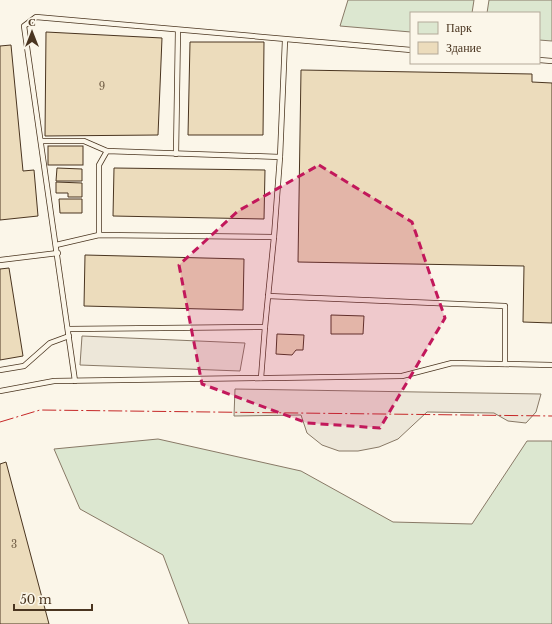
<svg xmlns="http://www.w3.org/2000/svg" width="552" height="624" viewBox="0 0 552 624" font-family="'Libre Baskerville',serif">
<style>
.green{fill:#dce7d0;stroke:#887966}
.parking{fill:#ede7d9;stroke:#887966}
.building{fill:#ecdcbc;stroke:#4a3520}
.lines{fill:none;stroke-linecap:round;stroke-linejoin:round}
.lane-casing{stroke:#4a3520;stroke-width:6}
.lane{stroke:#fbf6e9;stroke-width:4.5}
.power{stroke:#c62828;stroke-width:1;stroke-dasharray:14 3 2 3;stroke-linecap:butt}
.marked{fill:#c2185b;fill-opacity:0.2;stroke:#c2185b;stroke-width:3;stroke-dasharray:8 5;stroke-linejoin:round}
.labels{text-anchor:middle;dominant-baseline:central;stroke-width:3;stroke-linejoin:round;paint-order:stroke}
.number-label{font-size:10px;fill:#725f47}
</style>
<rect width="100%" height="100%" fill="#fbf6e9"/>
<g class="green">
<polygon points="348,0 474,0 472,13 411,13 411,32 340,26"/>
<polygon points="489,0 552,0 552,41 539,40 539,13 487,13"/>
<polygon points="158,439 301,471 393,522 472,524 527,441 552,441 552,624 189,624 163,555 80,509 54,449"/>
</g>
<g class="parking">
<polygon points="82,336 245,343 240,371 80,365"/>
<polygon points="235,389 541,394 536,412 526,423 508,421 494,413 427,412 398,439 379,447 358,451 339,451 322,445 307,433 301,415 234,416"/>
</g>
<g class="building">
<polygon points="46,32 162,38 158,135 45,136"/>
<polygon points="190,42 264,42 263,135 188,135"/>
<polygon points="11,45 23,171 34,170 38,216 0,220 0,46"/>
<polygon points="301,70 532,74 532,82 552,83 552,323 523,322 524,266 298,262"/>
<rect x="48" y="146" width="35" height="19"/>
<polygon points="57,168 82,169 82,181 56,181"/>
<polygon points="114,168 265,170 264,219 113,216"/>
<polygon points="56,182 82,183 82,197 68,197 68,193 56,193"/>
<polygon points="59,199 82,199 82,213 60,213"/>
<polygon points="85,255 244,259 243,310 84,306"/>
<polygon points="9,268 23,356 0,360 0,269"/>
<polygon points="331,315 364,316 363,334 331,334"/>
<polygon points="277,334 304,335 303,350 296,350 292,355 276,354"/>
<polygon points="6,462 49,624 0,624 0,464"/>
</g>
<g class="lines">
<defs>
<g id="lane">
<polyline points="539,60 552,61"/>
<polyline points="41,141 84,141 107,151"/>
<polyline points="176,154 178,30"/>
<polyline points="280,157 285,40"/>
<polyline points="99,235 99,165 107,151 280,157 274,237"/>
<polyline points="56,245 99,235 274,237 265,327"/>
<polyline points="0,260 58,253"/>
<polyline points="268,296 505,306 505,364"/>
<polyline points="68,329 265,327 261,378"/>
<polyline points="0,370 24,366 50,343 69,336"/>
<polyline points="75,381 24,26 36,17 411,50"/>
<polyline points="0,391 54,381 402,376 452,363 552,365"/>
</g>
</defs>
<use href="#lane" class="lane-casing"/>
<use href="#lane" class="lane"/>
<polyline class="power" points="0,422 40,410 552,416"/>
</g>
<path class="marked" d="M 319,165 L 412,222 L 445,318 L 380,428 L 307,423 L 202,384 L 179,265 L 238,211 Z"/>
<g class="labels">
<g class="number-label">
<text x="102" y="86">9</text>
<text x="14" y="544">3</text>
</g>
</g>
<rect x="410" y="12" width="130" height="52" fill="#fbf6e9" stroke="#b4a999"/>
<rect x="418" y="22" width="20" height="12" fill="#dce7d0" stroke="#b4a999"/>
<text x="446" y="32" font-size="12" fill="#4a3520">Парк</text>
<rect x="418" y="42" width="20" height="12" fill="#ecdcbc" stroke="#b4a999"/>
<text x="446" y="52" font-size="12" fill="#4a3520">Здание</text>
<g transform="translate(32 32)" stroke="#fbf6e9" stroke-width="3" paint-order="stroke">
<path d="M0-3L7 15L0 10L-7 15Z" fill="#4a3520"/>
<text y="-6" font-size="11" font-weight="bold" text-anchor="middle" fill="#4a3520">С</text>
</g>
<path d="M14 604v6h78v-6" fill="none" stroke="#4a3520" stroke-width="2"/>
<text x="20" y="604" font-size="12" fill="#4a3520" stroke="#fbf6e9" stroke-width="3" paint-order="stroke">50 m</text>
</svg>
